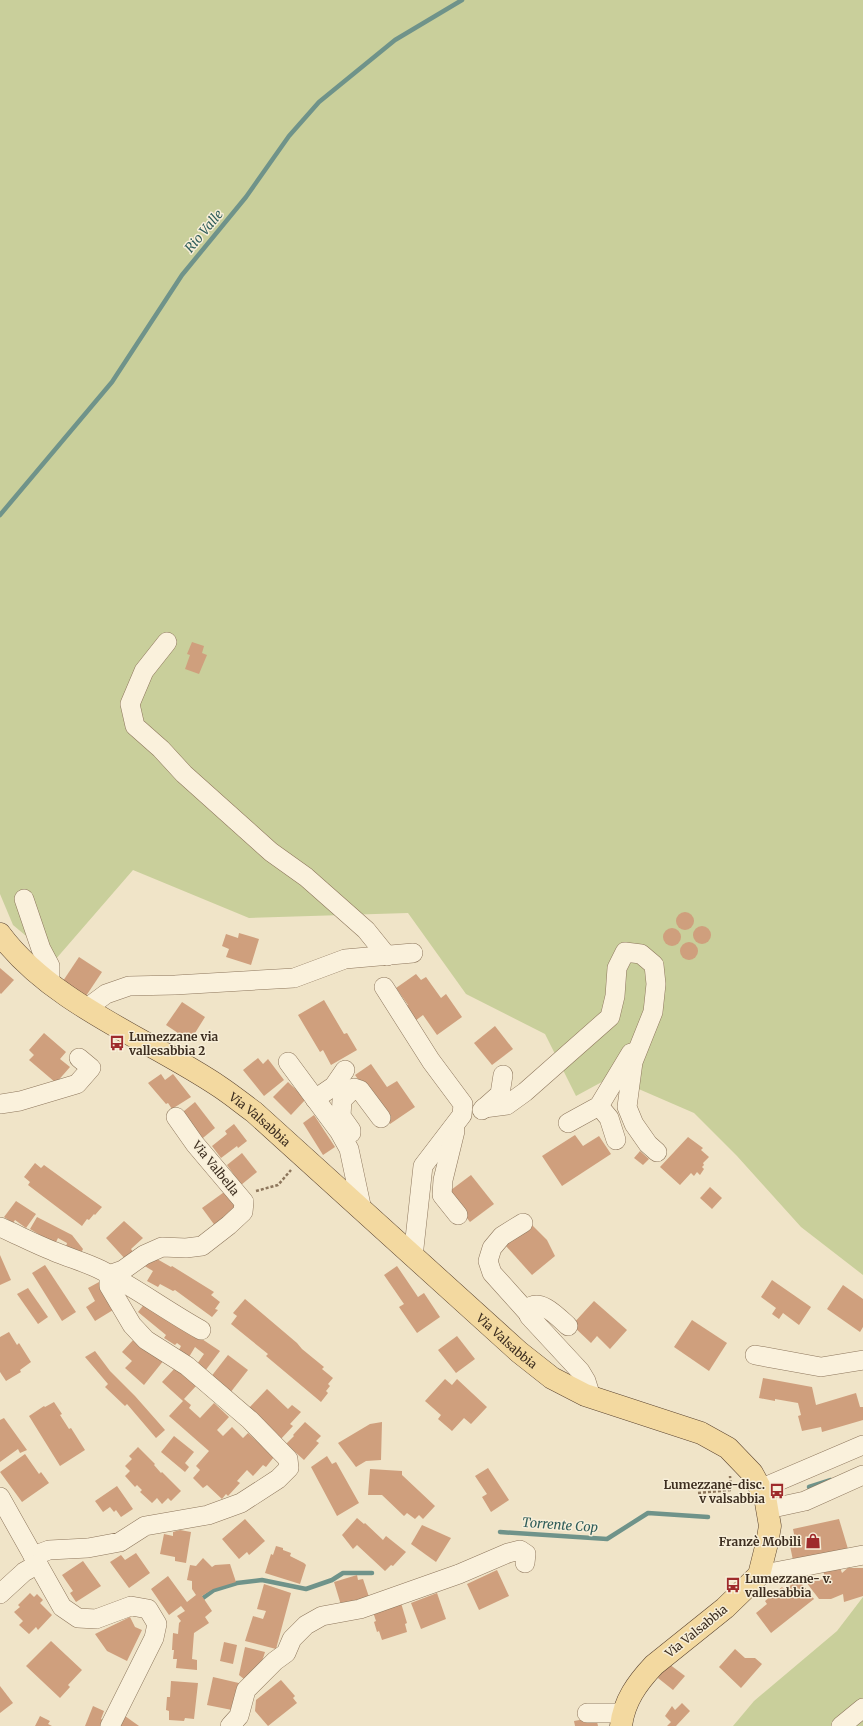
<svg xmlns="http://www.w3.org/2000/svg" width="863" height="1726" viewBox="0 0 863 1726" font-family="Merriweather,serif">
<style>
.green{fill:#c9cf9b}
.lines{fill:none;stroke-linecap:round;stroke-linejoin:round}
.stream{stroke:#6f938a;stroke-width:4.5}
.building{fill:#cf9f7d}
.minor-casing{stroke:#8d765c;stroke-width:20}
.major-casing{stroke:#5b4430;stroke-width:23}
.path{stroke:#8d765c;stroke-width:2.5;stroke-dasharray:3 2;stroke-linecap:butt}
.minor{stroke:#faf1dc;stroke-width:19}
.major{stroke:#f3d9a0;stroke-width:22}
.labels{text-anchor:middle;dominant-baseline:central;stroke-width:3;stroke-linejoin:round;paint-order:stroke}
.poi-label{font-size:12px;font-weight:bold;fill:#3d2e20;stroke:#f7eed8;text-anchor:start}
.street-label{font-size:12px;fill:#3d2e20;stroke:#f7eed8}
.water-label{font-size:13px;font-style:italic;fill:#2f5d5a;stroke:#f7eed8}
</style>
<rect width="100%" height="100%" fill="#f0e4c8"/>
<g class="green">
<polygon points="0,0 863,0 863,1275 801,1227 737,1156 694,1113 611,1077 576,1096 545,1034 466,994 408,913 249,918 133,870 55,960 13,925 0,894"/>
<polygon points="863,1597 863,1726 733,1726 754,1701 837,1631"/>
</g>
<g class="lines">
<g class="stream">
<polyline points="0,515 112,382 182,275 246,197 289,136 319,102 395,40 462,0"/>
<polyline points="809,1487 831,1480"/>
<polyline points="500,1532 607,1539 648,1513 708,1517"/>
<polyline points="203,1598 214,1590 237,1583 262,1580 306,1589 332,1580 343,1573 372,1573"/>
</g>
</g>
<g class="building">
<polygon points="192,642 204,646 202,653 207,655 199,674 185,669 190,655 187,654"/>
<circle cx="685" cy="921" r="9"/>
<circle cx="702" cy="935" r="9"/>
<circle cx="672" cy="937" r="9"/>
<polygon points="239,933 259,939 251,965 226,957 229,949 222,946 226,934 238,938"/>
<circle cx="689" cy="951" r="9"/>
<polygon points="79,957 102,972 86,996 63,981"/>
<polygon points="0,968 14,980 1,994 0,993"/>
<polygon points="416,974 421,980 426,977 441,998 446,994 462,1017 437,1035 423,1015 411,1024 401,1009 408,1005 396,988"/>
<polygon points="324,1000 344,1034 347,1033 357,1050 331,1065 323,1050 320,1052 298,1015"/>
<polygon points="182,1002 205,1017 190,1041 166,1025"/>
<polygon points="495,1026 513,1049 492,1065 474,1043"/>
<polygon points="44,1033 66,1052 60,1059 70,1067 56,1083 29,1060 34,1055 29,1050"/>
<polygon points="258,1058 263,1064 268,1059 284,1080 264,1096 243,1070"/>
<polygon points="371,1064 387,1087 397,1081 415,1107 390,1124 355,1075"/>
<polygon points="161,1074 165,1080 173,1074 191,1097 172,1109 168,1103 166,1104 148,1083"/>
<polygon points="288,1082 306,1099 291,1115 273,1097"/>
<polygon points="195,1102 215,1128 198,1142 178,1116"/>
<polygon points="314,1115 335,1147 323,1155 303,1123"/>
<polygon points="234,1124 247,1141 238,1148 237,1146 221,1158 212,1146 227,1134 225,1131"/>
<polygon points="575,1135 583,1146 599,1136 611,1154 562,1186 542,1156"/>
<polygon points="688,1137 703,1148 701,1150 709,1157 703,1163 704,1165 702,1167 704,1169 700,1175 697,1172 694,1176 691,1173 680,1185 660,1167"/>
<polygon points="640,1151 649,1159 643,1165 634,1158"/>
<polygon points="242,1153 257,1172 241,1185 227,1165"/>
<polygon points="35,1163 41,1168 44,1165 102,1207 95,1215 94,1214 89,1220 87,1219 82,1226 28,1185 30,1182 24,1177"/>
<polygon points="471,1175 494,1204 470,1222 447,1193"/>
<polygon points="710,1187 722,1198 712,1209 700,1198"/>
<polygon points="227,1190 239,1206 216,1227 202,1208"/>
<polygon points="16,1201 36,1214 26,1228 15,1220 13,1223 4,1217"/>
<polygon points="37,1217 72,1235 83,1249 80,1255 65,1251 67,1243 58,1238 55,1244 30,1229"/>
<polygon points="124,1221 143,1238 131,1249 135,1255 127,1261 106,1238"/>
<polygon points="530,1223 547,1240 555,1256 532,1275 505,1245"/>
<polygon points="0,1255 11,1280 0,1285"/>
<polygon points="150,1255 171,1267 172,1266 214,1292 211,1295 220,1302 215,1309 218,1310 212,1317 175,1290 173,1291 160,1284 158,1287 147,1281 153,1271 143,1265"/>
<polygon points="45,1265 76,1312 62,1321 32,1273"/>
<polygon points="397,1266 418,1297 424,1293 440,1317 417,1333 399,1307 404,1304 384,1275"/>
<polygon points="772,1280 811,1307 799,1325 783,1313 779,1319 772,1314 776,1308 761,1297"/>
<polygon points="99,1282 113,1310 95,1321 86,1307 95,1301 88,1288"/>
<polygon points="843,1285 863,1299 863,1327 860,1332 827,1309"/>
<polygon points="28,1288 48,1317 38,1324 17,1294"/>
<polygon points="245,1299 297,1343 302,1349 324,1367 322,1369 333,1378 328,1384 330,1386 326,1391 328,1393 321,1402 266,1356 268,1354 231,1324 237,1316 233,1313"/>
<polygon points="594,1301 627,1330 610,1349 597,1336 591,1343 572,1325"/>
<polygon points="146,1302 220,1351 205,1371 197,1364 204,1354 195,1347 189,1357 179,1350 181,1346 177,1343 175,1345 164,1338 166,1335 138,1312"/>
<polygon points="692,1320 727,1343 709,1371 674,1347"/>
<polygon points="9,1332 17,1345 19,1343 31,1362 20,1370 21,1372 6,1381 0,1372 0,1337"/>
<polygon points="457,1336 475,1359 456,1373 438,1350"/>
<polygon points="135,1338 164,1360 144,1385 125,1368 132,1361 122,1352"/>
<polygon points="95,1351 110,1371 135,1396 165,1430 156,1438 127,1404 125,1406 105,1387 108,1384 85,1357"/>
<polygon points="228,1355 248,1370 230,1393 210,1378"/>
<polygon points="175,1368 197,1385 184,1399 191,1405 189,1408 200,1418 214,1403 229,1417 217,1430 223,1436 232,1427 243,1438 248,1433 274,1457 266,1467 263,1465 253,1476 247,1470 237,1481 240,1483 228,1496 226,1494 222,1499 207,1485 203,1488 193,1478 200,1470 196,1466 209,1451 169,1416 183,1401 162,1382"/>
<polygon points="763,1378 812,1387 816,1405 856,1393 860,1407 863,1407 863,1420 822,1432 821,1427 802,1431 798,1416 801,1415 798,1403 775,1399 775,1401 759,1398"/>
<polygon points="445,1379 452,1385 457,1379 487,1407 471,1424 464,1418 452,1431 438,1419 441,1415 425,1401"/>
<polygon points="267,1389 288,1409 292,1405 301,1412 290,1424 293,1426 280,1440 248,1409"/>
<polygon points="54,1402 62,1414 60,1415 69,1429 71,1428 85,1450 60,1466 29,1416 44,1406 45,1407"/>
<polygon points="4,1418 27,1450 20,1453 18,1449 0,1462 0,1420"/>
<polygon points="305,1422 321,1436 316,1441 319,1443 304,1460 286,1444 294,1436 293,1435"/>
<polygon points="382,1422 381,1460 366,1461 356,1467 338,1443 370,1424"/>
<polygon points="174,1436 194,1452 185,1463 189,1467 185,1472 161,1452"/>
<polygon points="138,1447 155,1464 154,1465 161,1473 162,1472 181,1491 171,1501 168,1498 162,1504 157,1498 152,1503 140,1492 142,1490 137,1485 135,1487 125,1476 130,1471 125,1466 132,1459 129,1456"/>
<polygon points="25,1454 39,1474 41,1472 49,1483 22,1502 0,1472"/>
<polygon points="327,1456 332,1464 336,1462 359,1503 337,1516 311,1467"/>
<polygon points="488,1468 509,1500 491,1512 482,1497 487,1494 475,1476"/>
<polygon points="370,1469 402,1471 402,1475 435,1506 423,1519 419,1515 415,1519 407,1513 404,1516 382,1495 368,1495"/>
<polygon points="117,1486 133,1509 121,1517 116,1510 114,1512 110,1507 103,1512 95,1501"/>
<polygon points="357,1518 364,1524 365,1523 383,1540 386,1536 406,1552 393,1566 391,1565 385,1571 357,1545 353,1549 342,1535"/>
<polygon points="245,1519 265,1541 249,1555 247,1552 239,1559 222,1539"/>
<polygon points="839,1519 848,1549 794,1565 789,1541 795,1539 793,1529"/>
<polygon points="422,1525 451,1538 436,1562 411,1544"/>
<polygon points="180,1530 191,1532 186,1563 175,1561 175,1557 160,1554 164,1534 173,1536 173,1532"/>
<polygon points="276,1546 283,1548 283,1550 291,1553 290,1556 304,1563 306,1565 300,1584 265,1573 271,1554 273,1555"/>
<polygon points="136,1553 150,1573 129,1588 110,1562 121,1555 125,1560"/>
<polygon points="203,1558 212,1567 215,1565 230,1564 236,1582 213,1589 202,1596 212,1611 205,1617 209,1623 194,1633 192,1659 197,1660 197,1670 176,1668 177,1659 173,1659 174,1650 172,1650 173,1633 178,1634 179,1623 181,1621 177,1616 185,1611 181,1606 169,1615 151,1589 168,1576 187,1602 196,1595 192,1589 192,1581 187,1580 190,1565 196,1566"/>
<polygon points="83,1561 101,1586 76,1602 70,1593 73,1591 62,1575"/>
<polygon points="839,1565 842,1573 850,1566 850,1568 863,1568 863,1596 844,1602 843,1594 831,1599 819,1599 806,1582 825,1579 823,1569"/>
<polygon points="497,1570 509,1596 479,1610 467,1584"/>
<polygon points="357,1575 358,1580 363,1579 369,1597 341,1605 334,1582"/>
<polygon points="798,1579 814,1599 771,1633 756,1613 767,1604 765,1601 782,1587 785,1590"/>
<polygon points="264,1584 291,1593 276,1649 245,1641 253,1616 263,1619 266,1611 257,1609"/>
<polygon points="30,1593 34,1597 37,1594 43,1600 40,1603 52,1615 38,1630 36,1627 29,1634 19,1625 23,1621 14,1612 20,1607 18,1605"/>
<polygon points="437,1593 446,1619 421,1629 411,1603"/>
<polygon points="401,1603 407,1623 405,1624 407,1632 382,1640 379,1631 377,1632 374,1622 376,1621 373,1612"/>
<polygon points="130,1617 135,1627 142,1630 127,1661 107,1651 95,1634"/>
<polygon points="51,1641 82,1670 68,1685 70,1687 60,1698 26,1666"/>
<polygon points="224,1642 237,1645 233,1664 220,1661"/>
<polygon points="245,1647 265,1652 258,1674 249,1683 239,1675"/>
<polygon points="735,1649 745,1658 755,1658 762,1664 741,1688 719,1667"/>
<polygon points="669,1664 685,1676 673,1690 658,1678"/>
<polygon points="213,1677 243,1684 237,1711 207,1705"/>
<polygon points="281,1680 295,1696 293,1698 297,1703 268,1726 255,1711 256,1700"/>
<polygon points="171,1681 198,1683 194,1719 185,1718 184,1721 169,1720 169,1711 166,1710 167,1697 170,1697"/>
<polygon points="0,1686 13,1703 0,1713"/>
<polygon points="682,1703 690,1711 676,1726 667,1726 671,1722 665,1716 672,1706 675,1710"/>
<polygon points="93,1706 104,1711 101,1719 103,1720 100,1726 85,1726"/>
<polygon points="40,1716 50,1721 48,1724 52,1726 35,1726"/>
<polygon points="125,1716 139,1726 118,1726"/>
<polygon points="596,1717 598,1726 575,1726 574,1721"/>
</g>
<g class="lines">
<defs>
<g id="minor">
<polyline points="167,642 144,671 130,704 135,726 161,749 184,774 271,852 306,877 366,930 387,956"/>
<polyline points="24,899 41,949 50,966 50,982"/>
<polyline points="384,987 431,1061 463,1104 462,1115 423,1166 413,1257"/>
<polyline points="87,1008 106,994 129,986 175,985 294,978 345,959 413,953"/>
<polyline points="288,1062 339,1131 349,1149 362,1210"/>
<polyline points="315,1099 334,1086 345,1070"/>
<polyline points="0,1104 20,1101 77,1084 91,1068 79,1058"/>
<polyline points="599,1106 609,1118 616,1140"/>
<polyline points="484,1108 507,1105 525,1092 610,1017 615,996 617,968 625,952 641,954 654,965 656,984 653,1012 633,1062 627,1107 634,1124 648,1144 657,1152"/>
<polyline points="482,1110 500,1094 503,1075"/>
<polyline points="568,1123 599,1106 631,1053"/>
<polyline points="455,1131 443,1180 442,1195 458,1215"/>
<polyline points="351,1133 351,1130 341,1116 342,1100 354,1088 360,1090 381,1118"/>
<polyline points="523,1223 502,1236 492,1248 488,1261 492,1273 527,1312"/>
<path d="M 0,1227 C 18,1235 35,1244 53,1251 C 69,1258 85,1262 101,1270 C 136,1288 167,1311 201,1330"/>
<path d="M 568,1326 C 559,1318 539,1296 528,1309 L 529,1316 L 580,1371 L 586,1381 L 591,1397"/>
<polyline points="755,1355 821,1367 863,1360"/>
<polyline points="762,1488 863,1445"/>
<polyline points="0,1497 62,1607 78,1618 96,1619 131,1606 148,1609 157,1624 154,1638 110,1726"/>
<polyline points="768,1509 805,1501 863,1475"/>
<polyline points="33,1556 49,1550 88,1548 120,1542 145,1526 208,1515 241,1503 278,1479 289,1468 288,1459 250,1420 187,1366 146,1340 132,1325 109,1286 109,1275 123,1270 144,1255 162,1247 186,1248 202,1246 229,1225 243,1212 244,1202 195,1144 176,1117"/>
<polyline points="759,1575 863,1555"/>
<polyline points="0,1594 24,1572 38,1564"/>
<polyline points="587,1713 624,1713"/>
<polyline points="230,1726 239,1716 246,1690 275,1661 286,1653 292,1639 306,1625 322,1616 360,1609 459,1574 508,1553 520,1550 526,1554 525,1563"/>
<polyline points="841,1726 863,1708"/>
</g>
<g id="major">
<path id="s1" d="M 0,934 C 52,1004 149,1039 220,1087 C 232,1095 243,1104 254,1112 L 519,1352 L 552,1378 L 585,1395 L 701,1433 L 728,1448 L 752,1473 L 765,1497 L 770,1526 L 767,1543 L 759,1575 L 725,1608 L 654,1665 C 637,1683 624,1701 621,1726"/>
</g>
</defs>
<use href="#minor" class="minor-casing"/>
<use href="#major" class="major-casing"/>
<g class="path">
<polyline points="256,1191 278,1185 291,1170"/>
<polyline points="698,1493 731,1490 730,1476"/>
</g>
<use href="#minor" class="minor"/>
<use href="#major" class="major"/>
</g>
<defs>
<symbol id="bus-bare" viewBox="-9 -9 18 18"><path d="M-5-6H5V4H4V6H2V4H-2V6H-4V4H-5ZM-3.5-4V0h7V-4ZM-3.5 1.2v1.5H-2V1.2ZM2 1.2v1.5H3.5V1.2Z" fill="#9e2a2b" stroke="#f7eed8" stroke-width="2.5" paint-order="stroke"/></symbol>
<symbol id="shop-bare" viewBox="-9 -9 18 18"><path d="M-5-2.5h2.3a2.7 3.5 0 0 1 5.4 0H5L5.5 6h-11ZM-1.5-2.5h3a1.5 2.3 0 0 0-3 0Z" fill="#9e2a2b" stroke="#f7eed8" stroke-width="2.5" paint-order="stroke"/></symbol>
</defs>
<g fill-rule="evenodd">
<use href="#bus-bare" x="106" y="1032" width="22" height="22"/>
<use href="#bus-bare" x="766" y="1480" width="22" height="22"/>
<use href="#shop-bare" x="802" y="1530" width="22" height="22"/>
<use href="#bus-bare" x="722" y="1574" width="22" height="22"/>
</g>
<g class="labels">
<g class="poi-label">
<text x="129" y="1036">Lumezzane via<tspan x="129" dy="14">vallesabbia 2</tspan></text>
<text x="765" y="1484" text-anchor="end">Lumezzane-disc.<tspan x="765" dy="14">v valsabbia</tspan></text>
<text x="801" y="1541" text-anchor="end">Franzè Mobili</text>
<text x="745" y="1578">Lumezzane- v.<tspan x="745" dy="14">vallesabbia</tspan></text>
</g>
<g class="street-label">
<text stroke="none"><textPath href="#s1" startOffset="321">Via Valsabbia</textPath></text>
<text transform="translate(216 1168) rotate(51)">Via Valbella</text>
<text stroke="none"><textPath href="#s1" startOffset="653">Via Valsabbia</textPath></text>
<text transform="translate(696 1631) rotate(-39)">Via Valsabbia</text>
</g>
<g class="water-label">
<text transform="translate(204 231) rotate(-50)">Rio Valle</text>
<text transform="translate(560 1525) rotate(4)">Torrente Cop</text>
</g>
</g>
</svg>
